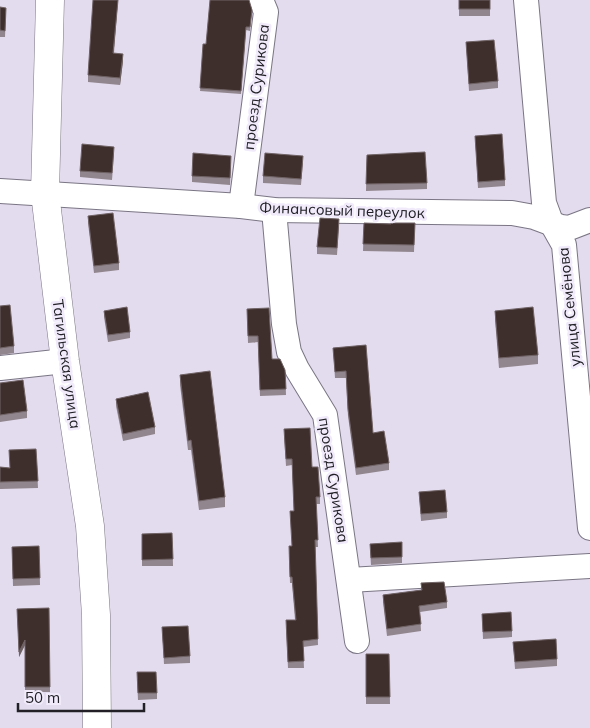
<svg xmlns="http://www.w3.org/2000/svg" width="590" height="728" viewBox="0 0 590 728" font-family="Mulish,sans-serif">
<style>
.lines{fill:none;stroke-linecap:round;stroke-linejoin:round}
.minor-casing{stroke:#7a7584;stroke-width:26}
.major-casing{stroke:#7a7584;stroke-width:29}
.minor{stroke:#fff;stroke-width:24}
.major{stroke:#fff;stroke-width:28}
.wall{fill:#91868d}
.shaded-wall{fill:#706366}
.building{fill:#3f2f2c;stroke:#706366}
.labels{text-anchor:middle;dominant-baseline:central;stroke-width:5;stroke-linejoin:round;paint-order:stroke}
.street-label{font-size:15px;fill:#222026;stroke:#f0eafb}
</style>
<rect width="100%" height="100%" fill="#e3dcee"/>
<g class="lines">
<defs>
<g id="minor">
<polyline points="526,0 544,203 551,222 564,245 590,528"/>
<polyline points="0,191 241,206 274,210 512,213 534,217 561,227 569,228 590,220"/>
<polyline points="241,206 266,12 261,0"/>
<polyline points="274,210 284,324 289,352 297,369 325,415 357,641"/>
<polyline points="0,368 65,361"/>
<polyline points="349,580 590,566"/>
</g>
<polyline id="major" points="50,0 45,193 65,361 90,526 96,615 97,728"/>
</defs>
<use href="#minor" class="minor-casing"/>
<use href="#major" class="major-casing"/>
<use href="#minor" class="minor"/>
<use href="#major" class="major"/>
</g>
<g class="wall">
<polygon points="118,0 114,53 123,61 120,85 88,82 88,75"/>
<rect x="459" y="0" width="31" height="16"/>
<polygon points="0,7 6,14 5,37 0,37"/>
<polygon points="252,10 250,31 246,30 241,94 200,91 206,44"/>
<polygon points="466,42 498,81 498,88 469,91"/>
<polygon points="475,136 505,180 505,186 478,188"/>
<polygon points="114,153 112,180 80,177 80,171"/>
<polygon points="367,155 427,183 427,189 366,191"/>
<polygon points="231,162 230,185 192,182 192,176"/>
<polygon points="303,163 301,185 263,183 263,176"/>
<polygon points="88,216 119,263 119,270 94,273 88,223"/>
<polygon points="364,223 391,224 415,223 414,252 363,251"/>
<polygon points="339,226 337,255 317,254 317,247"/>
<polygon points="0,306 14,346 14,353 0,355"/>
<polygon points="247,309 272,359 285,370 286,395 260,396 258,342 248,343"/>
<polygon points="104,311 130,332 130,338 108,342 104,317"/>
<polygon points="495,311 538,355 538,364 499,368 495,320"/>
<polygon points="366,345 373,433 389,463 389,470 356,475 348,416 346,378 335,378 333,348"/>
<polygon points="180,375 225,497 225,507 199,510 191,450 188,450 180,385"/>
<polygon points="0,383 27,411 27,418 0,422"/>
<polygon points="116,399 155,427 155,434 123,441 116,406"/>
<polygon points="284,435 312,467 320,497 320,504 316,504 318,547 315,547 318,645 303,647 304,668 288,668 286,627 295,620 292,583 290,583 289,553 292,546 294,511 292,465 286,466"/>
<polygon points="36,449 38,488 0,489 0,467 10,468"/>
<polygon points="419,492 447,512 447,518 421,521"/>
<polygon points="172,533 173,566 142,566 142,534"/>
<polygon points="402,542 402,563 371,565 370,550"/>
<polygon points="39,546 40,585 13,586 12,547"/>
<polygon points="421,583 447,602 447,608 420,612 421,631 387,636 383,602 383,595 421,590"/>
<polygon points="49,608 50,692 25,692 25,645 19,657 17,609"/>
<polygon points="482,614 512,631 512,637 483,639"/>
<polygon points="162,627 190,656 190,663 164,664"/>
<polygon points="513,642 557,659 557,666 515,669"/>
<polygon points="366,654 389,654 390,704 366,704"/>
<polygon points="137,679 157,693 157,699 138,700"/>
</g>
<g class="shaded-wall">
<polygon points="118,0 113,60 113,53"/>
<polygon points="123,54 123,61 120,85 120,78"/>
<polygon points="25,640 25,645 19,657 19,652"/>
</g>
<g class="building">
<polygon points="93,0 118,0 113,53 123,54 120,78 88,75"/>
<polygon points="210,0 249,0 252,10 250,27 246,27 241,91 200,88 203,44 206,44"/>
<rect x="459" y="0" width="31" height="9"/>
<polygon points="0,7 6,8 5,31 0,30"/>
<polygon points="494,40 498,81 469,84 466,42"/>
<polygon points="502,134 505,180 478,182 475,136"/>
<polygon points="82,144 114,147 112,173 80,171"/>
<polygon points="425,152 427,183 366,184 367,155"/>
<polygon points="193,153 231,156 230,178 192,176"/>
<polygon points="265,153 303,156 301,179 263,176"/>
<polygon points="113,213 119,263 94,266 88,216"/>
<polygon points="320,218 339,219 337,248 317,247"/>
<polygon points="364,223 391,224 391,223 415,223 414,245 363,244"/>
<polygon points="10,305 14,346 0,348 0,306"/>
<polygon points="127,307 130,332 108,335 104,311"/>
<polygon points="533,307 538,355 499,358 495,311"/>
<polygon points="269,308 272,359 280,359 285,370 286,389 260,390 258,336 248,336 247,309"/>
<polygon points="366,345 373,433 384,431 389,463 356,468 348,409 346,371 335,372 333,348"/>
<polygon points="210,371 225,497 199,501 191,440 188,441 180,375"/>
<polygon points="23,380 27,411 0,415 0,383"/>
<polygon points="148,392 155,427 123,434 116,399"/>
<polygon points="310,428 312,467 318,467 320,497 316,497 318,540 315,540 318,639 303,641 304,661 288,662 286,620 296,620 292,577 290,577 289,546 292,546 290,511 294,511 292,459 286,459 284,429"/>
<polygon points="36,449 38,481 0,482 0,467 10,468 9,450"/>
<polygon points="445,490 447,512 421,514 419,492"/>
<polygon points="172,533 173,559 142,560 142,534"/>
<polygon points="402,542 402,557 371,558 370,544"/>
<polygon points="39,546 40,578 13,579 12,547"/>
<polygon points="444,582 447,602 419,606 421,624 387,629 383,595 422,590 421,583"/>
<polygon points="49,608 50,687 25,687 25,640 19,652 17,609"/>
<polygon points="511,612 512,631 483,632 482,614"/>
<polygon points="188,626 190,656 164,658 162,627"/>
<polygon points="556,639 557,659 515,662 513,642"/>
<polygon points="366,654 389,654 390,697 366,697"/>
<polygon points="137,672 156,672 157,693 138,693"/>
</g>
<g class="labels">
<g class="street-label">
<text transform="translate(256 87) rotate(-83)">проезд Сурикова</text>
<text transform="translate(342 210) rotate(2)">Финансовый переулок</text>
<text transform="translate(569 307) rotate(-96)">улица Семёнова</text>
<text transform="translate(67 364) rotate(82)">Тагильская улица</text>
<text transform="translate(334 480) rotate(81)">проезд Сурикова</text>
</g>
</g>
<path d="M18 703v8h126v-8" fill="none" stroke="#222026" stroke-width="2.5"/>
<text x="25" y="703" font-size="15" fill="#222026" stroke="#f0eafb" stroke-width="4" paint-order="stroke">50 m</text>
</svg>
